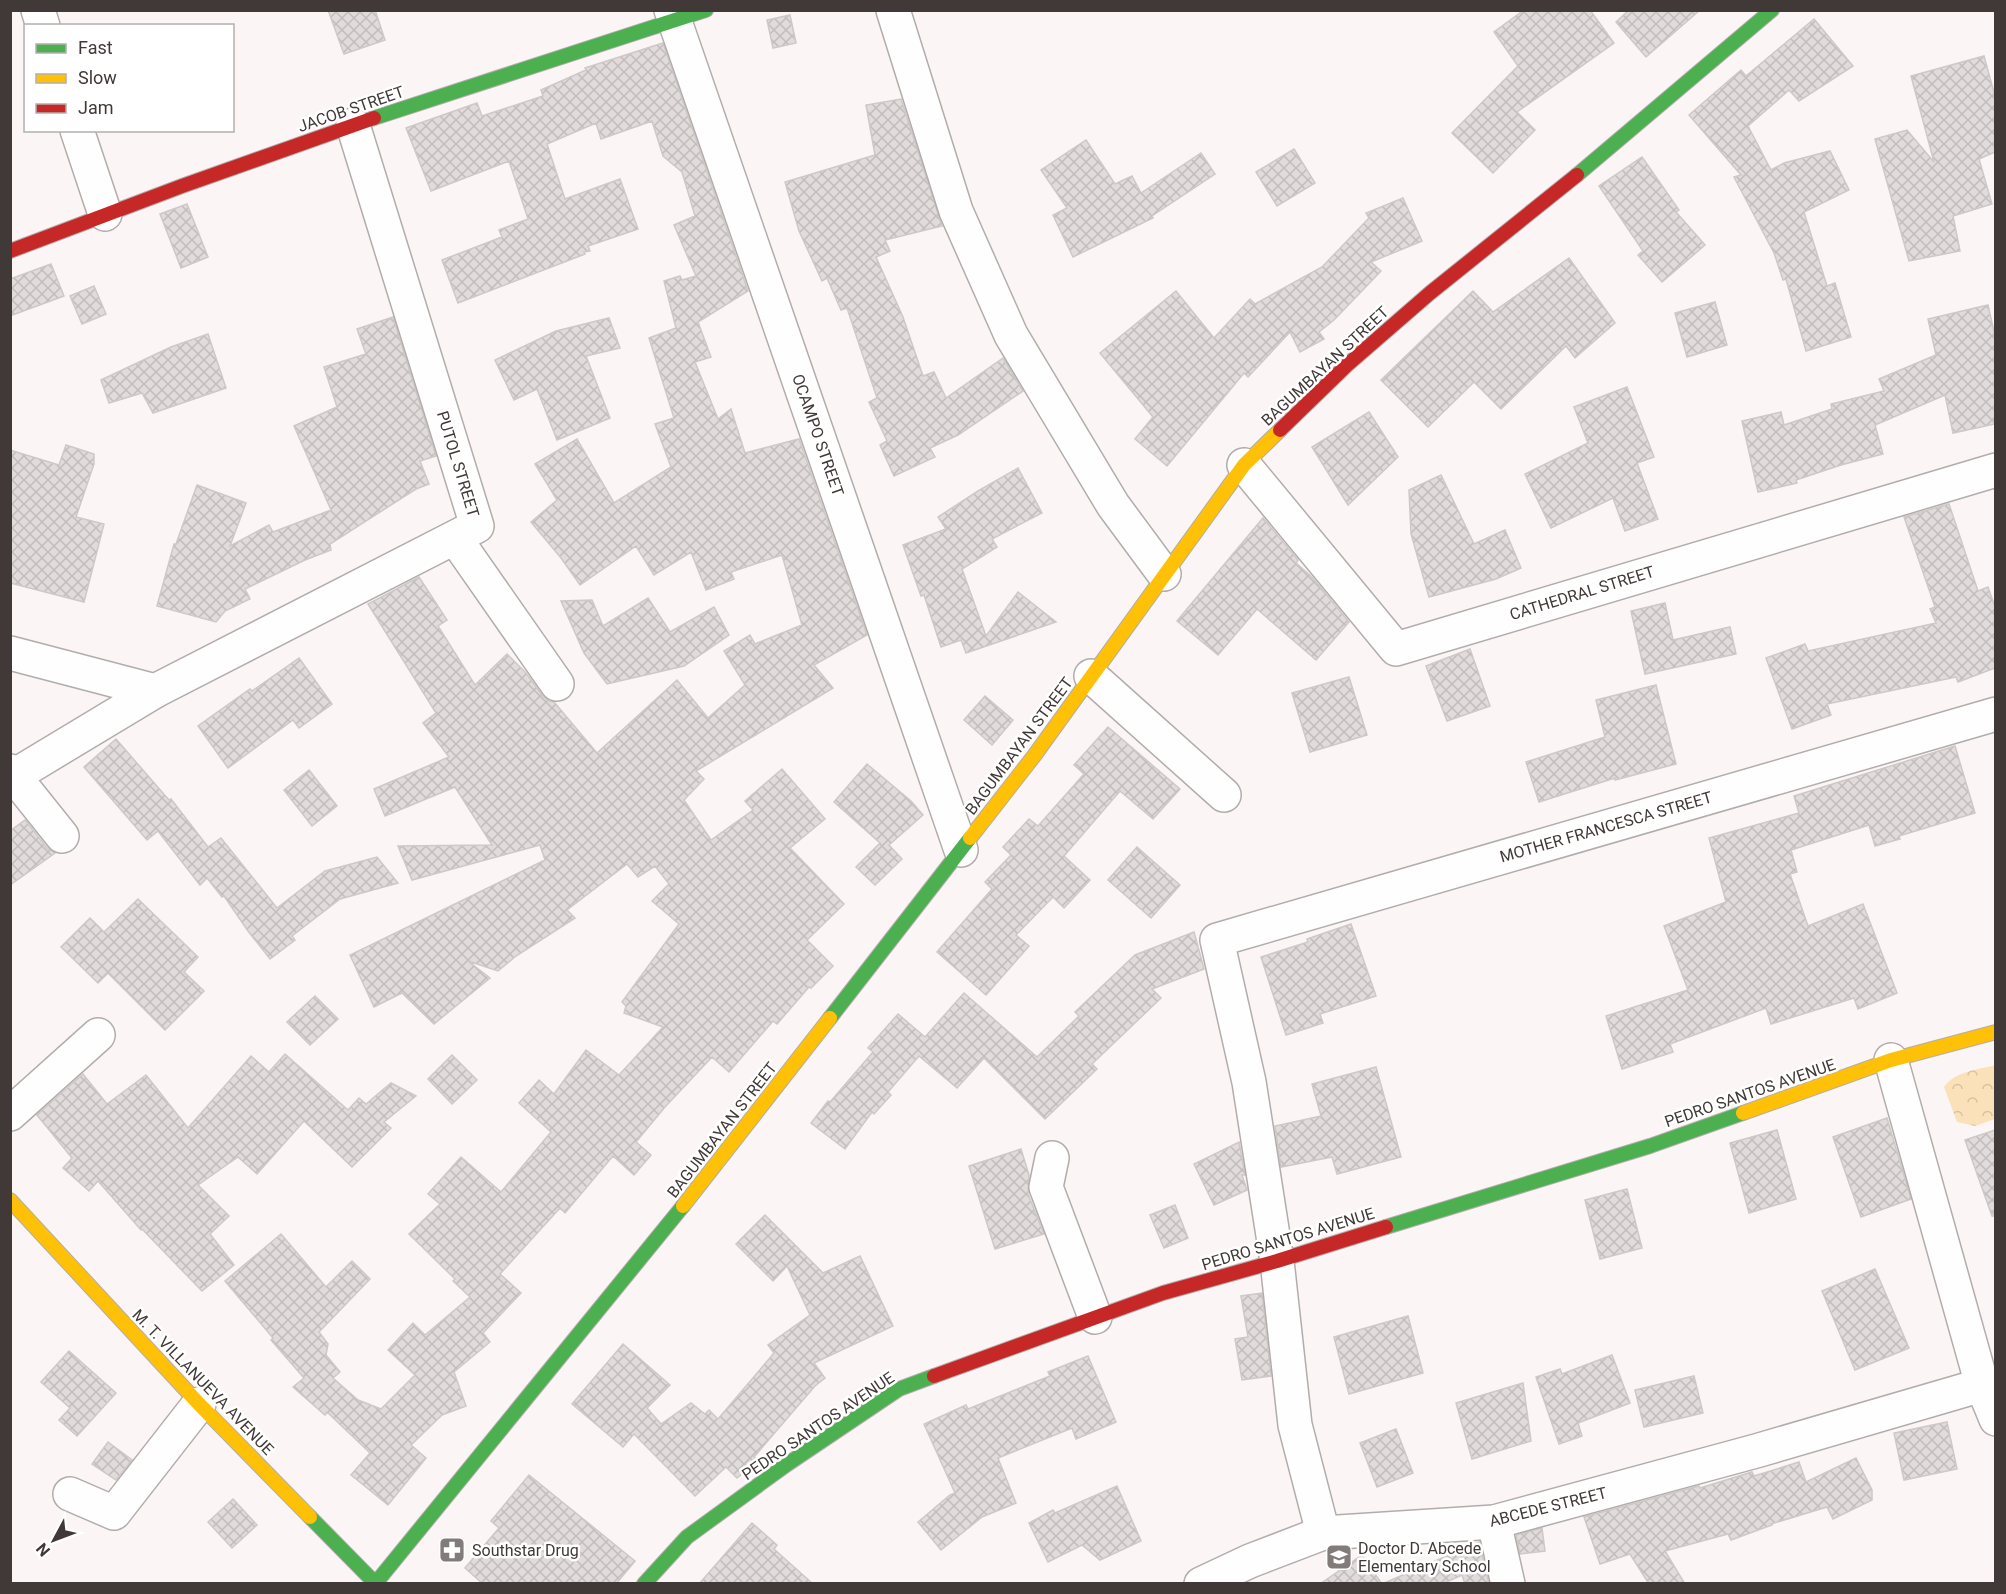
<svg xmlns="http://www.w3.org/2000/svg" width="2006" height="1594" viewBox="0 0 2006 1594" font-family="Roboto,sans-serif">
<style>
.park{fill:url(#park-crowns)}
.building{fill:url(#building-cross-hatch);stroke:#cec8c8;stroke-width:1.5}
.lines{fill:none;stroke-linecap:round;stroke-linejoin:round}
.street-casing{stroke:#b2adab;stroke-width:36}
.fast-casing{stroke:#b2adab;stroke-width:16}
.slow-casing{stroke:#b2adab;stroke-width:16}
.jam-casing{stroke:#b2adab;stroke-width:16}
.street{stroke:#fefefe;stroke-width:33}
.fast{stroke:#4caf50;stroke-width:14}
.slow{stroke:#ffc107;stroke-width:14}
.jam{stroke:#c62828;stroke-width:14}
.labels{text-anchor:middle;dominant-baseline:central;stroke-width:5;stroke-linejoin:round;paint-order:stroke}
.street-label{font-size:16px;fill:#403937;stroke:#fff}
.poi-label{font-size:16px;fill:#403937;stroke:#fff;text-anchor:start}
</style>
<defs>
<pattern id="park-crowns" width="20" height="18" patternUnits="userSpaceOnUse" patternTransform="scale(1.5)"><rect width="20" height="18" fill="#fae1ba"/><path d="M2 6a3 3 0 1 1 6 0M12 15a3 3 0 1 1 6 0" fill="none" stroke="#d7c2a0"/></pattern>
<pattern id="building-cross-hatch" width="8" height="8" patternUnits="userSpaceOnUse" patternTransform="scale(1.5)"><rect width="8" height="8" fill="#e1dbdb"/><path d="M0 0l8 8M0 8l8-8" fill="none" stroke="#c2bdbd"/></pattern>
</defs>
<rect width="100%" height="100%" fill="#fbf6f5"/>
<path class="park" d="M 1995,1065 L 1995,1119 L 1975,1126 L 1957,1122 L 1944,1087 C 1955,1071 1978,1070 1995,1065 Z"/>
<g class="building">
<polygon points="328,10 375,10 385,40 344,54"/>
<polygon points="1524,10 1590,10 1614,43 1517,112 1535,130 1493,173 1452,133 1518,66 1494,32"/>
<polygon points="1629,10 1700,10 1646,57 1616,22"/>
<polygon points="790,15 796,43 773,48 767,20"/>
<polygon points="1814,19 1853,66 1799,101 1789,90 1748,126 1771,170 1784,163 1830,151 1849,190 1804,212 1827,286 1835,283 1851,337 1806,351 1786,279 1783,280 1774,253 1734,177 1741,175 1689,115 1741,70 1746,76"/>
<polygon points="663,43 748,291 698,322 711,357 695,362 718,419 731,409 745,453 799,439 867,635 814,665 833,688 696,771 704,779 684,800 711,840 753,810 745,801 782,769 825,819 790,848 844,904 807,940 833,966 811,988 809,987 777,1024 773,1021 729,1072 712,1057 665,1107 636,1142 651,1155 634,1175 613,1156 565,1213 560,1208 500,1274 521,1293 483,1333 490,1342 454,1372 466,1406 442,1415 411,1445 426,1458 388,1505 351,1475 370,1453 327,1412 325,1415 293,1387 304,1378 271,1340 273,1338 225,1281 281,1234 326,1287 352,1261 370,1279 319,1332 328,1344 326,1355 340,1372 333,1378 358,1400 381,1409 415,1375 388,1350 413,1323 425,1335 470,1297 453,1281 455,1279 409,1234 440,1204 428,1194 461,1157 501,1192 551,1132 519,1103 539,1080 554,1094 586,1050 619,1075 663,1027 624,1013 626,1006 622,1002 679,924 652,901 669,884 655,866 638,877 627,864 567,910 575,918 516,956 498,971 468,961 490,978 434,1024 402,993 374,1007 350,955 545,860 540,845 412,880 398,846 492,845 455,787 385,816 374,789 449,757 423,723 436,713 368,604 419,577 447,620 438,626 475,685 507,654 526,673 542,695 549,701 554,702 597,753 677,680 708,718 745,685 724,651 750,635 755,644 802,625 782,555 731,572 734,579 706,590 691,552 654,575 636,546 580,585 561,558 531,522 557,500 535,464 577,439 614,503 671,467 655,424 674,418 649,338 676,328 664,281 680,276 682,280 696,276 674,225 695,216 682,172 663,156 652,121 601,139 596,123 547,144 565,199 620,179 638,229 588,246 590,251 584,252 585,254 458,303 442,260 502,237 499,230 528,219 509,161 431,191 406,128 477,103 482,116 543,96 541,90 586,70 585,68"/>
<polygon points="1984,56 1995,96 1995,152 1979,159 1992,204 1953,216 1960,251 1909,261 1875,139 1907,130 1934,162 1911,76"/>
<polygon points="901,99 942,226 885,240 890,251 876,257 903,317 923,376 934,372 946,398 1003,358 1023,391 958,435 930,448 935,457 894,476 880,445 887,441 869,402 877,398 847,308 841,310 827,278 822,281 799,231 785,182 875,155 866,105"/>
<polygon points="1086,140 1115,184 1132,176 1141,193 1201,153 1215,174 1152,216 1153,218 1073,257 1053,215 1067,208 1041,170"/>
<polygon points="1294,149 1315,183 1277,206 1256,172"/>
<polygon points="1642,157 1679,210 1676,212 1705,245 1662,282 1638,255 1643,251 1599,186"/>
<polygon points="1403,198 1422,241 1371,262 1381,271 1334,320 1319,332 1324,339 1300,352 1290,332 1248,377 1244,373 1167,466 1135,439 1153,417 1100,353 1176,291 1214,338 1250,299 1255,304 1322,267 1369,218 1366,213"/>
<polygon points="187,204 208,257 181,268 160,214"/>
<polygon points="1569,258 1615,323 1575,358 1566,346 1501,409 1474,382 1428,427 1381,380 1473,291 1493,312"/>
<polygon points="51,264 64,296 10,316 10,279"/>
<polygon points="94,286 106,314 82,324 70,296"/>
<polygon points="1715,302 1727,345 1687,357 1675,313"/>
<polygon points="1988,305 1995,336 1995,424 1953,433 1945,395 1875,425 1883,454 1841,465 1796,480 1797,483 1758,492 1742,421 1781,412 1784,425 1832,409 1831,404 1884,391 1879,379 1936,355 1928,319"/>
<polygon points="393,317 436,456 420,461 429,484 416,489 330,544 331,550 305,560 245,589 250,599 225,611 216,622 157,606 174,544 176,544 197,485 246,503 230,546 269,525 273,532 331,510 294,426 337,407 324,367 366,354 357,329"/>
<polygon points="609,318 620,348 586,356 610,418 557,440 537,389 514,400 495,360 556,331"/>
<polygon points="208,334 226,388 153,413 142,393 109,403 101,380 171,347"/>
<polygon points="1627,387 1654,457 1637,463 1658,519 1625,531 1613,498 1551,528 1525,474 1588,443 1574,407"/>
<polygon points="1369,412 1398,457 1348,505 1312,447"/>
<polygon points="66,445 94,454 94,464 76,517 104,524 84,602 10,583 10,450 59,465"/>
<polygon points="1018,468 1042,513 992,539 997,547 962,569 986,636 1018,592 1056,622 966,653 961,640 941,647 924,595 921,596 903,545 946,529 938,517 978,491"/>
<polygon points="1441,475 1474,544 1505,530 1521,568 1496,579 1429,597 1411,534 1409,490"/>
<polygon points="1949,504 1978,591 1988,587 1995,607 1995,668 1958,682 1956,677 1827,704 1831,715 1792,729 1766,658 1805,644 1808,651 1936,623 1930,609 1935,607 1904,517"/>
<polygon points="1263,518 1298,560 1296,563 1312,577 1349,622 1316,660 1257,609 1218,655 1177,621"/>
<polygon points="648,598 670,632 714,607 729,635 684,666 607,684 584,653 561,601 592,600 603,626"/>
<polygon points="1665,603 1673,640 1730,627 1736,654 1645,674 1631,611"/>
<polygon points="1470,649 1490,706 1447,721 1426,666"/>
<polygon points="299,658 332,704 299,728 293,720 228,768 198,726 250,689 252,691"/>
<polygon points="1349,677 1367,735 1310,752 1292,693"/>
<polygon points="1656,685 1676,764 1615,780 1615,778 1539,802 1526,762 1605,737 1596,700"/>
<polygon points="985,696 1013,720 992,745 964,720"/>
<polygon points="1108,727 1180,789 1153,819 1120,791 1064,856 1090,880 1064,908 1053,897 1016,935 1029,946 986,995 937,952 992,889 985,882 1011,855 1003,847 1029,819 1038,826 1084,774 1074,765"/>
<polygon points="116,739 169,800 171,799 208,847 221,838 277,908 325,871 377,857 398,883 340,899 292,936 295,940 270,959 248,931 224,896 222,897 207,878 200,885 158,831 147,840 84,767"/>
<polygon points="1955,746 1975,813 1899,836 1900,839 1875,846 1869,825 1791,850 1797,872 1790,874 1808,926 1863,904 1897,993 1858,1009 1854,998 1771,1024 1766,1008 1670,1044 1673,1052 1622,1069 1606,1016 1688,990 1664,926 1726,902 1709,838 1799,813 1794,796"/>
<polygon points="867,764 911,801 923,815 889,845 902,859 875,885 856,867 880,843 834,802"/>
<polygon points="309,770 337,806 312,826 284,790"/>
<polygon points="25,820 47,848 55,853 10,885 10,831"/>
<polygon points="1137,847 1180,885 1151,918 1108,880"/>
<polygon points="138,899 198,957 184,972 204,991 165,1030 108,973 98,983 61,947 90,918 104,932"/>
<polygon points="1351,924 1376,996 1320,1014 1323,1023 1286,1035 1261,957 1308,942 1307,939"/>
<polygon points="1194,932 1204,969 1152,989 1161,998 1092,1064 1097,1069 1045,1119 984,1058 957,1088 919,1056 888,1092 891,1095 874,1114 872,1112 845,1149 811,1123 828,1101 830,1102 873,1052 868,1048 898,1014 925,1037 964,993 1037,1057 1079,1016 1075,1012 1135,955"/>
<polygon points="315,996 338,1019 310,1045 287,1022"/>
<polygon points="285,1054 348,1110 359,1098 366,1104 391,1083 416,1096 384,1122 391,1128 352,1167 304,1121 257,1174 238,1157 198,1185 229,1216 210,1234 234,1265 202,1291 142,1229 141,1230 98,1181 89,1191 63,1168 72,1158 37,1115 83,1074 107,1104 146,1075 188,1128 251,1056 269,1072"/>
<polygon points="452,1055 477,1080 452,1104 428,1079"/>
<polygon points="1376,1067 1401,1157 1337,1174 1332,1157 1281,1167 1275,1126 1321,1116 1312,1084"/>
<polygon points="1887,1118 1911,1199 1861,1217 1833,1137"/>
<polygon points="1777,1130 1796,1199 1749,1213 1730,1143"/>
<polygon points="1995,1130 1995,1216 1992,1216 1965,1140"/>
<polygon points="1239,1142 1245,1175 1242,1175 1247,1190 1214,1205 1194,1164"/>
<polygon points="1021,1149 1029,1175 1028,1194 1044,1234 995,1249 969,1166"/>
<polygon points="1627,1189 1642,1248 1600,1259 1585,1200"/>
<polygon points="1175,1205 1188,1238 1164,1248 1150,1215"/>
<polygon points="765,1215 823,1273 860,1256 893,1326 814,1363 825,1378 815,1386 754,1457 758,1461 737,1478 726,1467 695,1496 634,1434 623,1447 572,1404 623,1344 670,1385 647,1408 661,1424 691,1403 705,1414 709,1410 718,1419 774,1353 768,1345 810,1315 787,1266 773,1281 736,1244"/>
<polygon points="1875,1269 1909,1348 1855,1370 1822,1291"/>
<polygon points="1262,1293 1271,1376 1242,1380 1235,1339 1248,1337 1241,1296"/>
<polygon points="1408,1316 1423,1373 1349,1394 1334,1337"/>
<polygon points="69,1351 116,1393 77,1436 59,1420 70,1408 41,1382"/>
<polygon points="1612,1355 1630,1403 1578,1423 1582,1436 1559,1444 1536,1377 1560,1369 1562,1374"/>
<polygon points="1088,1356 1116,1422 1076,1439 1072,1428 998,1458 1016,1503 982,1517 941,1550 918,1522 950,1495 955,1493 924,1424 966,1405 968,1409 1050,1376 1048,1372"/>
<polygon points="1694,1376 1703,1413 1644,1427 1635,1390"/>
<polygon points="1523,1383 1531,1441 1472,1459 1456,1403"/>
<polygon points="1947,1422 1957,1469 1904,1480 1894,1433"/>
<polygon points="1396,1429 1413,1473 1377,1487 1360,1443"/>
<polygon points="108,1442 132,1460 116,1480 92,1464"/>
<polygon points="1856,1458 1872,1490 1872,1500 1833,1519 1827,1507 1771,1524 1772,1525 1731,1540 1728,1534 1665,1551 1685,1584 1649,1584 1630,1554 1600,1564 1584,1517 1699,1486 1700,1488 1752,1472 1754,1476 1799,1462 1806,1482"/>
<polygon points="529,1475 635,1561 616,1584 483,1584 465,1568 499,1528 491,1521"/>
<polygon points="1117,1486 1141,1541 1100,1560 1082,1545 1048,1562 1029,1523 1053,1510 1055,1513"/>
<polygon points="233,1499 257,1525 232,1548 208,1522"/>
<polygon points="752,1523 777,1545 774,1549 813,1584 699,1584"/>
<polygon points="1542,1528 1545,1551 1520,1554 1516,1535"/>
<polygon points="1479,1542 1489,1584 1465,1584 1462,1575 1442,1584 1382,1584"/>
<polygon points="1362,1555 1382,1584 1320,1584"/>
</g>
<g class="lines">
<defs>
<g id="street">
<polyline points="38,10 43,26"/>
<polyline points="671,10 961,850"/>
<polyline points="893,10 956,211 1011,335 1113,505 1164,574"/>
<polyline points="77,130 105,214"/>
<polyline points="1244,465 1396,649 1996,470"/>
<polyline points="455,538 557,684"/>
<polyline points="10,653 155,691"/>
<polyline points="1091,676 1224,795"/>
<polyline points="10,771 62,836"/>
<polyline points="14,776 155,691 477,526 353,125"/>
<polyline points="1891,1060 1982,1385 1996,1419"/>
<polyline points="10,1114 98,1035"/>
<polyline points="1052,1158 1046,1187 1095,1317"/>
<polyline points="70,1494 114,1513 199,1404"/>
<polyline points="1494,1522 1508,1584"/>
<polyline points="1323,1533 1295,1425 1277,1261 1249,1082 1217,940 1996,714"/>
<polyline points="1201,1584 1250,1561 1323,1533 1494,1522 1756,1451 1982,1385"/>
</g>
<g id="fast">
<polyline points="374,118 706,10"/>
<polyline points="1577,175 1772,10"/>
<polyline points="830,1018 970,838"/>
<polyline points="1386,1227 1650,1146 1743,1113"/>
<polyline points="310,1517 376,1584"/>
<polyline points="375,1584 683,1206"/>
<polyline points="644,1584 687,1537 786,1465 899,1389 934,1376"/>
</g>
<g id="slow">
<polyline points="970,838 1034,756 1244,465 1280,430"/>
<polyline points="1743,1113 1891,1060 1996,1032"/>
<polyline points="10,1200 199,1404 310,1517"/>
<polyline points="683,1206 830,1018"/>
</g>
<g id="jam">
<polyline points="10,251 182,186 374,118"/>
<polyline points="1280,430 1347,365 1430,293 1577,175"/>
<polyline points="934,1376 1163,1293 1277,1261 1386,1227"/>
</g>
</defs>
<use href="#street" class="street-casing"/>
<use href="#fast" class="fast-casing"/>
<use href="#slow" class="slow-casing"/>
<use href="#jam" class="jam-casing"/>
<use href="#street" class="street"/>
<use href="#fast" class="fast"/>
<use href="#slow" class="slow"/>
<use href="#jam" class="jam"/>
</g>
<defs>
<symbol id="pharmacy-square" viewBox="-11 -11 22 22"><rect x="-9" y="-9" width="18" height="18" rx="4" fill="#817b7a" stroke="#fff"/><path d="M-2-6h4v4h4v4h-4v4h-4v-4h-4v-4h4Z" fill="#fff"/></symbol>
<symbol id="school-square" viewBox="-11 -11 22 22"><rect x="-9" y="-9" width="18" height="18" rx="4" fill="#817b7a" stroke="#fff"/><path d="M0-5L7-2L0 1L-7-2ZM-4 1L0 2.5L4 1V4Q0 6-4 4Z" fill="#fff"/></symbol>
</defs>
<g fill-rule="evenodd">
<use href="#pharmacy-square" x="437" y="1535" width="30" height="30"/>
<use href="#school-square" x="1324" y="1542" width="30" height="30"/>
</g>
<g class="labels">
<g class="street-label">
<text transform="translate(351 109) rotate(-19)">JACOB STREET</text>
<text transform="translate(1325 366) rotate(-43)">BAGUMBAYAN STREET</text>
<text transform="translate(818 435) rotate(71)">OCAMPO STREET</text>
<text transform="translate(458 464) rotate(73)">PUTOL STREET</text>
<text transform="translate(1582 593) rotate(-17)">CATHEDRAL STREET</text>
<text transform="translate(1019 746) rotate(-53)">BAGUMBAYAN STREET</text>
<text transform="translate(1606 827) rotate(-16)">MOTHER FRANCESCA STREET</text>
<text transform="translate(1750 1093) rotate(-19)">PEDRO SANTOS AVENUE</text>
<text transform="translate(722 1130) rotate(-52)">BAGUMBAYAN STREET</text>
<text transform="translate(1288 1239) rotate(-17)">PEDRO SANTOS AVENUE</text>
<text transform="translate(203 1382) rotate(46)">M. T. VILLANUEVA AVENUE</text>
<text transform="translate(818 1426) rotate(-34)">PEDRO SANTOS AVENUE</text>
<text transform="translate(1548 1507) rotate(-14)">ABCEDE STREET</text>
</g>
<g class="poi-label">
<text x="1358" y="1548">Doctor D. Abcede<tspan x="1358" dy="18">Elementary School</tspan></text>
<text x="472" y="1550">Southstar Drug</text>
</g>
</g>
<rect width="2006" height="1594" fill="none" stroke="#403937" stroke-width="24"/>
<rect x="24" y="24" width="210" height="108" fill="#ffffff" stroke="#b3b0af" stroke-width="1.5"/>
<rect x="36" y="44" width="30" height="9" fill="#4caf50" stroke="#b3b0af" stroke-width="1.5"/>
<text x="78" y="54" font-size="18" fill="#403937">Fast</text>
<rect x="36" y="74" width="30" height="9" fill="#ffc107" stroke="#b3b0af" stroke-width="1.5"/>
<text x="78" y="84" font-size="18" fill="#403937">Slow</text>
<rect x="36" y="104" width="30" height="9" fill="#c62828" stroke="#b3b0af" stroke-width="1.5"/>
<text x="78" y="114" font-size="18" fill="#403937">Jam</text>
<g transform="translate(54 1540) rotate(229)" stroke="#ffffff" stroke-width="4.5" paint-order="stroke">
<path d="M0-4.5L10 22L0 15L-10 22Z" fill="#403937"/>
<text y="-9" font-size="16" font-weight="bold" text-anchor="middle" fill="#403937">N</text>
</g>
</svg>
